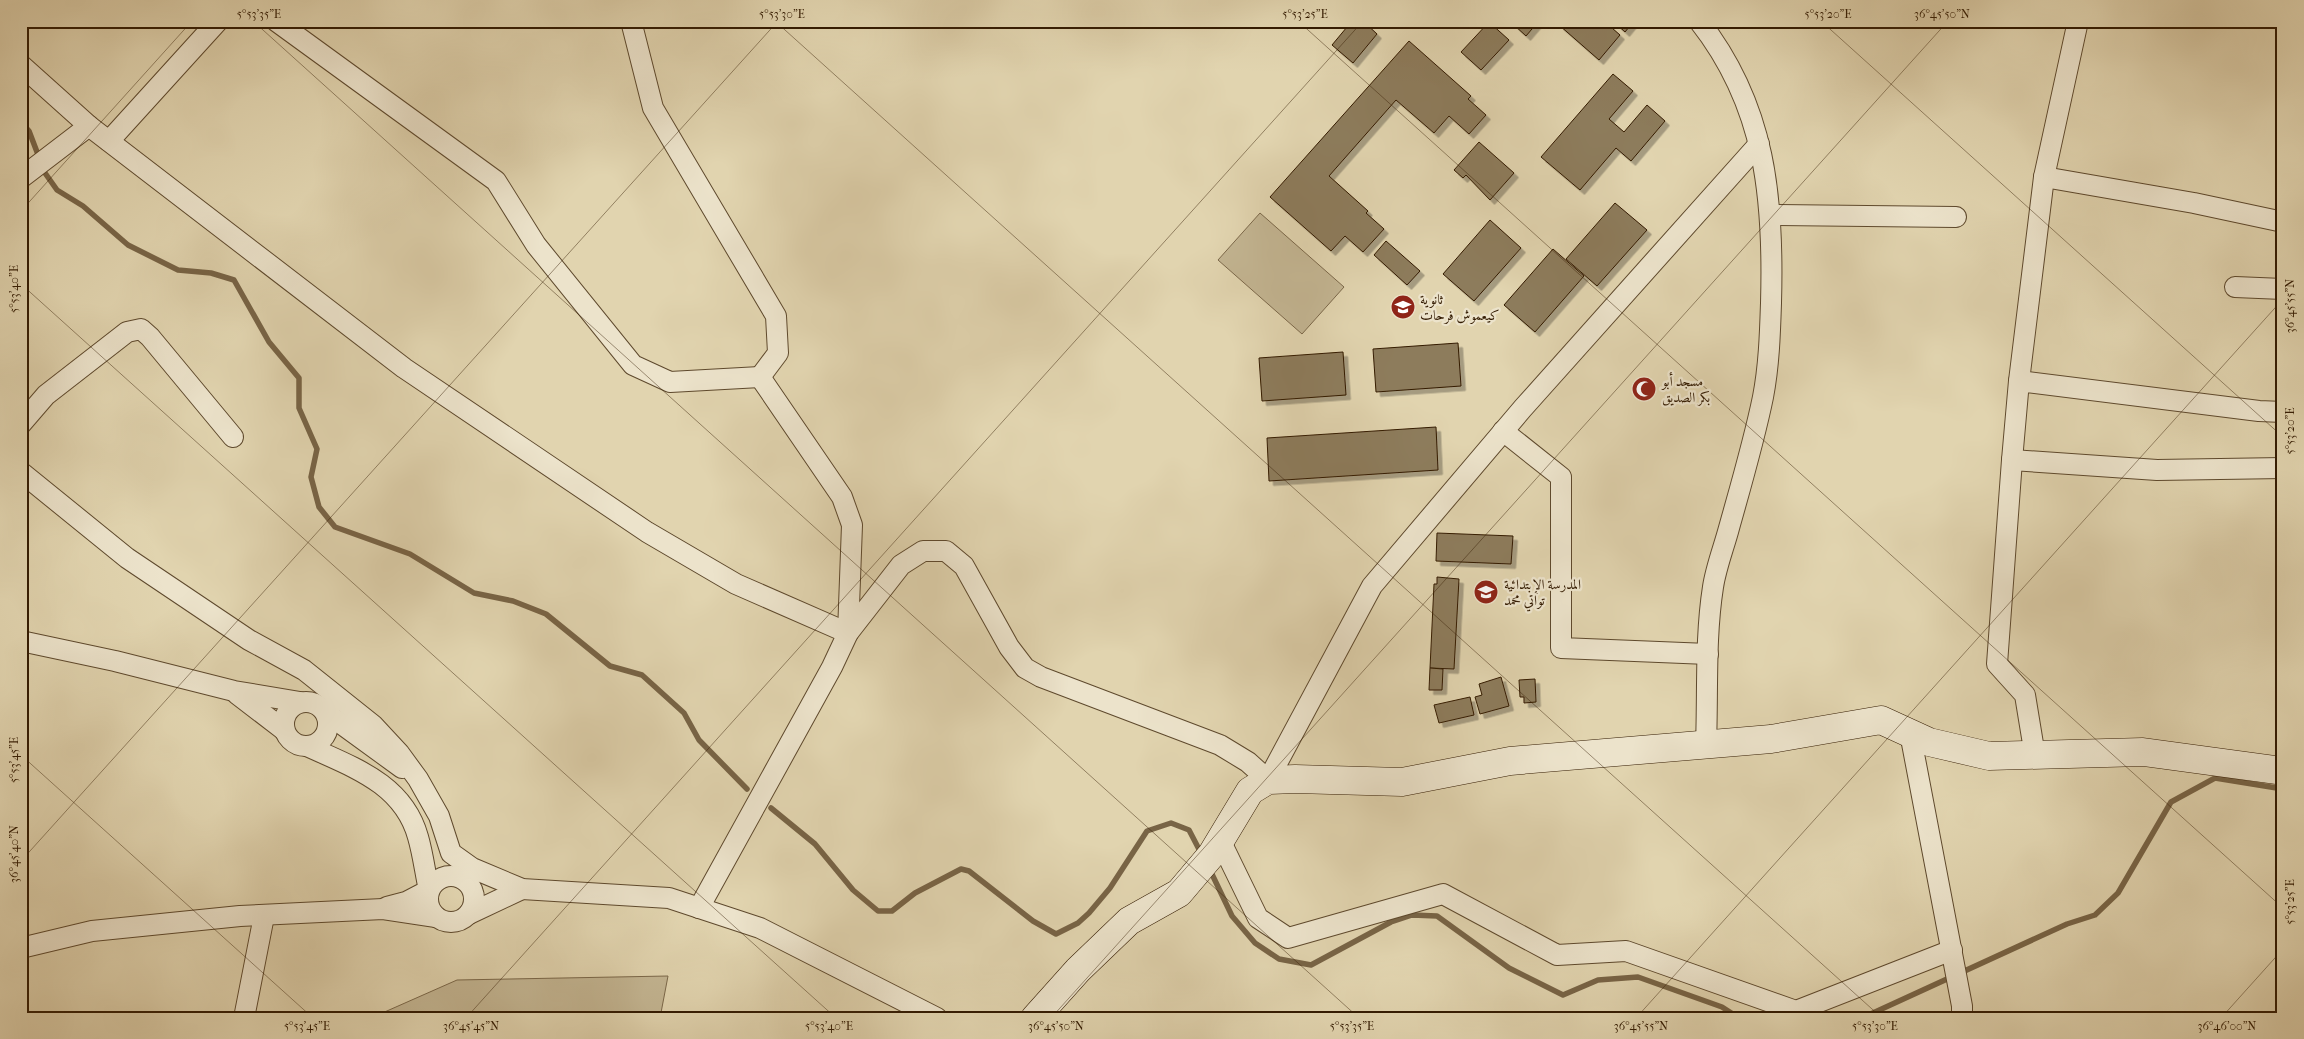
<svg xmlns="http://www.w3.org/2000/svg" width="2304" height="1039" viewBox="0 0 2304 1039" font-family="'IM FELL French Canon',Amiri,serif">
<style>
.green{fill:#c3b592;stroke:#7b684a}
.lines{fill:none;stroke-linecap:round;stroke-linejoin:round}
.stream{stroke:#786446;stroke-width:5.5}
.building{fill:#8d7b5c;stroke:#331b02;filter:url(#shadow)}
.street-casing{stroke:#5e492d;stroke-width:22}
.secondary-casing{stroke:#331b02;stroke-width:29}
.street{stroke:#ece3cb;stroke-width:20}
.secondary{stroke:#ece3cb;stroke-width:28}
.ticks{fill:none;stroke:#331b02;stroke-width:1;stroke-opacity:0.45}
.labels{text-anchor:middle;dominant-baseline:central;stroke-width:4.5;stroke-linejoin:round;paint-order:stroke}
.poi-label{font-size:14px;fill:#331b02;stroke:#ece3cb;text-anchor:start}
.neatline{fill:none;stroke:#331b02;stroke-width:2}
.ticks-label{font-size:12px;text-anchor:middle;fill:#331b02}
</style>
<defs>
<filter id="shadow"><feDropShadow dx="4.5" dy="4.5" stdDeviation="0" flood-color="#0004"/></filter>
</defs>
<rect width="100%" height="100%" fill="#e1d4af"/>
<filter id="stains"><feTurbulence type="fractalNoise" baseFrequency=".004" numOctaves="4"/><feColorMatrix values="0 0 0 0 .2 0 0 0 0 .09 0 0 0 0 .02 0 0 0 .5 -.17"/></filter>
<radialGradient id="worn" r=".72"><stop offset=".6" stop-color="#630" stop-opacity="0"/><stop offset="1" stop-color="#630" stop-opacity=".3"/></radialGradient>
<g class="green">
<polygon points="1260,213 1344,287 1302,334 1218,260"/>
<polygon points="668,976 660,1018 371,1018 457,980"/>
</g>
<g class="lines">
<g class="stream">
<polyline points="21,122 29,131 45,173 57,190 83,206 128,245 178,270 211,273 234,280 269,342 299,378 299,408 317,449 311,477 319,507 335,527 410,554 474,593 513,601 546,614 610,666 642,675 684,713 699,740 747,789"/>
<polyline points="771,808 815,844 853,890 878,911 892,911 915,893 961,869 969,871 1033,921 1056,934 1078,923 1089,913 1110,888 1147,831 1171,823 1189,830 1202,855"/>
<polyline points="1210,870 1232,916 1255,943 1279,959 1311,965 1391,922 1412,915 1437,916 1509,968 1563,995 1598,980 1638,977 1722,1007 1739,1018"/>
<polyline points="1862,1018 2067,924 2095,915 2118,893 2171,802 2215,778 2283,789"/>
</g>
</g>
<g class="building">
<polygon points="1352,21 1363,21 1377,34 1353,63 1332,45"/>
<polygon points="1516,21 1537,21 1538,22 1526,36 1513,24"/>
<polygon points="1562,21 1604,21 1620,35 1599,60 1559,25"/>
<polygon points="1613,21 1634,21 1625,32"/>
<polygon points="1489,22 1509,40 1481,70 1461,52"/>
<polygon points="1409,41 1471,96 1468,99 1486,115 1469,134 1449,116 1434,133 1396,100 1329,176 1368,211 1366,213 1384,229 1363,252 1345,236 1331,251 1270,197"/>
<polygon points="1613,74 1633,91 1609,119 1624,132 1647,105 1665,121 1631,161 1616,148 1580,190 1541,157"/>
<polygon points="1479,142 1514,173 1490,200 1466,175 1463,178 1454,170"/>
<polygon points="1615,203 1647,230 1597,286 1566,259"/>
<polygon points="1490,220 1521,248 1474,301 1443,274"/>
<polygon points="1386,241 1420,271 1407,285 1374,255"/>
<polygon points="1553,249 1584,276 1535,332 1504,305"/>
<polygon points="1458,343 1461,386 1376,392 1373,349"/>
<polygon points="1343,352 1346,395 1262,401 1259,358"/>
<polygon points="1436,427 1438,470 1269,481 1267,438"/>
<polygon points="1437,533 1513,536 1511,564 1436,561"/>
<polygon points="1437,577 1459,579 1454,669 1430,668 1434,584 1437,584"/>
<polygon points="1430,668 1443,669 1442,690 1429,690"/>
<polygon points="1501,677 1509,706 1480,714 1475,697 1482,695 1479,684"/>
<polygon points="1535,679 1536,702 1524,703 1524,697 1520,697 1519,680"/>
<polygon points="1470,697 1474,715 1439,723 1434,705"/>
</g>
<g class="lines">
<defs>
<g id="street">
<polyline points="276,21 496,181 536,245 633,365 670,382 760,377"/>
<polyline points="631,21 653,108 776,316 778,353 760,377"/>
<path d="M 1699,21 C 1766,106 1774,199 1771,303 C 1770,334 1769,366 1763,397 C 1754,441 1741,485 1729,528 C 1724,547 1716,567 1713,587 C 1705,638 1708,692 1706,745"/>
<polyline points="21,65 89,126 404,368 647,532 736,584 848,633"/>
<polyline points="109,141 218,21"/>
<polyline points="2044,177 2194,203 2283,222"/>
<polyline points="21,178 89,126"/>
<polyline points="1771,215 1956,217"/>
<polyline points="2235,287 2283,289"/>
<polyline points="760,377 842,497 852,525 848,633"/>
<polyline points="2019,381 2044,177 2078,21"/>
<polyline points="21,424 46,395 127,332 141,329 150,337 233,437"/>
<polyline points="1503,431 1561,477 1561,648 1708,654"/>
<polyline points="2012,460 2019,381 2259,411 2283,412"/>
<polyline points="21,472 127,558 249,640 304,670 373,725 399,753 418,779 439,816 451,853 472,868 522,889 669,898 760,928 937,1018"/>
<polyline points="21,641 115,661 234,691 300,702"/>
<polyline points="237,694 284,730"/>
<circle cx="306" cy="724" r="22"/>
<polyline points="330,708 325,712 402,768"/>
<polyline points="1910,733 1962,1006 1962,1018"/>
<path d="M 307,746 C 352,767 403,783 418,837 C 423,854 425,872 429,890 L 406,902 L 387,907"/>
<polyline points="2035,756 2025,695 1997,664 2012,460 2157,470 2283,468"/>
<polyline points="1220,840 1258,918 1288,938 1443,894 1557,955 1626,951 1796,1011 1952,950"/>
<circle cx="451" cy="899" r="23"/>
<polyline points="699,908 832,667 848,633 901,565 923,551 946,551 964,566 1009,647 1025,668 1041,677 1220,745 1248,762 1268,780 1372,586 1523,408 1759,144"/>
<polyline points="469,914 522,889"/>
<polyline points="21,948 92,931 240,916 383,909 436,917"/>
<polyline points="244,1018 264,916"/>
</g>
<polyline id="secondary" points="1035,1018 1078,970 1129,921 1179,893 1212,854 1250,791 1268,780 1295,779 1402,782 1510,761 1771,739 1881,720 1929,742 1989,756 2143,752 2283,771"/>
</defs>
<use href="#street" class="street-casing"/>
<use href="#secondary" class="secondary-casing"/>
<use href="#street" class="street"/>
<use href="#secondary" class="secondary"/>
</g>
<path class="ticks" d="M 253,21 L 1359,1018M 775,21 L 1882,1018M 1298,21 L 2283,908M 1821,21 L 2283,437M 21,211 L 192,21M 21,284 L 836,1018M 21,755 L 313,1018M 21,861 L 778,21M 466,1018 L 1363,21M 1051,1018 L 1948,21M 1636,1018 L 2283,299M 2221,1018 L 2283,949"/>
<defs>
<symbol id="school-disc" viewBox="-11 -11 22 22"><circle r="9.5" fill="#8f2418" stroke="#ece3cb"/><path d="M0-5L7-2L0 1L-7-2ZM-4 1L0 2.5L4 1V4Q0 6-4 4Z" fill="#fff"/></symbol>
<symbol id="mosque-disc" viewBox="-11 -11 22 22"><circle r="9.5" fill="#8f2418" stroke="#ece3cb"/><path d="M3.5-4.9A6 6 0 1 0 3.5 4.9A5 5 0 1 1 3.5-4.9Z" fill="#fff"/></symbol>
</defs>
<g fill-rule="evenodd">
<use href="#school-disc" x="1389" y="293" width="28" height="28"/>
<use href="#mosque-disc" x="1630" y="375" width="28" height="28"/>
<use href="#school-disc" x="1472" y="578" width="28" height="28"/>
</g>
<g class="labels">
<g class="poi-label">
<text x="1420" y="299">ثانوية<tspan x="1420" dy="16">كيعموش فرحات</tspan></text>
<text x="1662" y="381">مسجد أبو<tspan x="1662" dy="16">بكر الصديق</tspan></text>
<text x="1504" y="584">المدرسة الإبتدائية<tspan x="1504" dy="16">تواتي محمد</tspan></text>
</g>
</g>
<rect width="2304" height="1039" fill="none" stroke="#e1d4af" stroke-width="55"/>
<rect x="28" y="28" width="2248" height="984" class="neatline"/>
<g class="ticks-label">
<text x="259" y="18">5°53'35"E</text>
<text x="782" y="18">5°53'30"E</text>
<text x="1305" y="18">5°53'25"E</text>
<text x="1828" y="18">5°53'20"E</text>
<text x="1942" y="18">36°45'50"N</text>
<text transform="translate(14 289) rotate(-90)" y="4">5°53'40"E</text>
<text transform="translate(2290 306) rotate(-90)" y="4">36°45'55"N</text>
<text transform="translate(2290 431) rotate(-90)" y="4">5°53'20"E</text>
<text transform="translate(14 760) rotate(-90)" y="4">5°53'45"E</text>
<text transform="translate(14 854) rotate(-90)" y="4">36°45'40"N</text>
<text transform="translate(2290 902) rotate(-90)" y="4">5°53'25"E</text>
<text x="307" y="1030">5°53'45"E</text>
<text x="471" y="1030">36°45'45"N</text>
<text x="829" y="1030">5°53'40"E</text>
<text x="1056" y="1030">36°45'50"N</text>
<text x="1352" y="1030">5°53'35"E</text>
<text x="1641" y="1030">36°45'55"N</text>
<text x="1875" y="1030">5°53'30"E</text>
<text x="2227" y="1030">36°46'00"N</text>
</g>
<rect width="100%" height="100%" filter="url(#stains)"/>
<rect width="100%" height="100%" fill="url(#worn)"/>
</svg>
